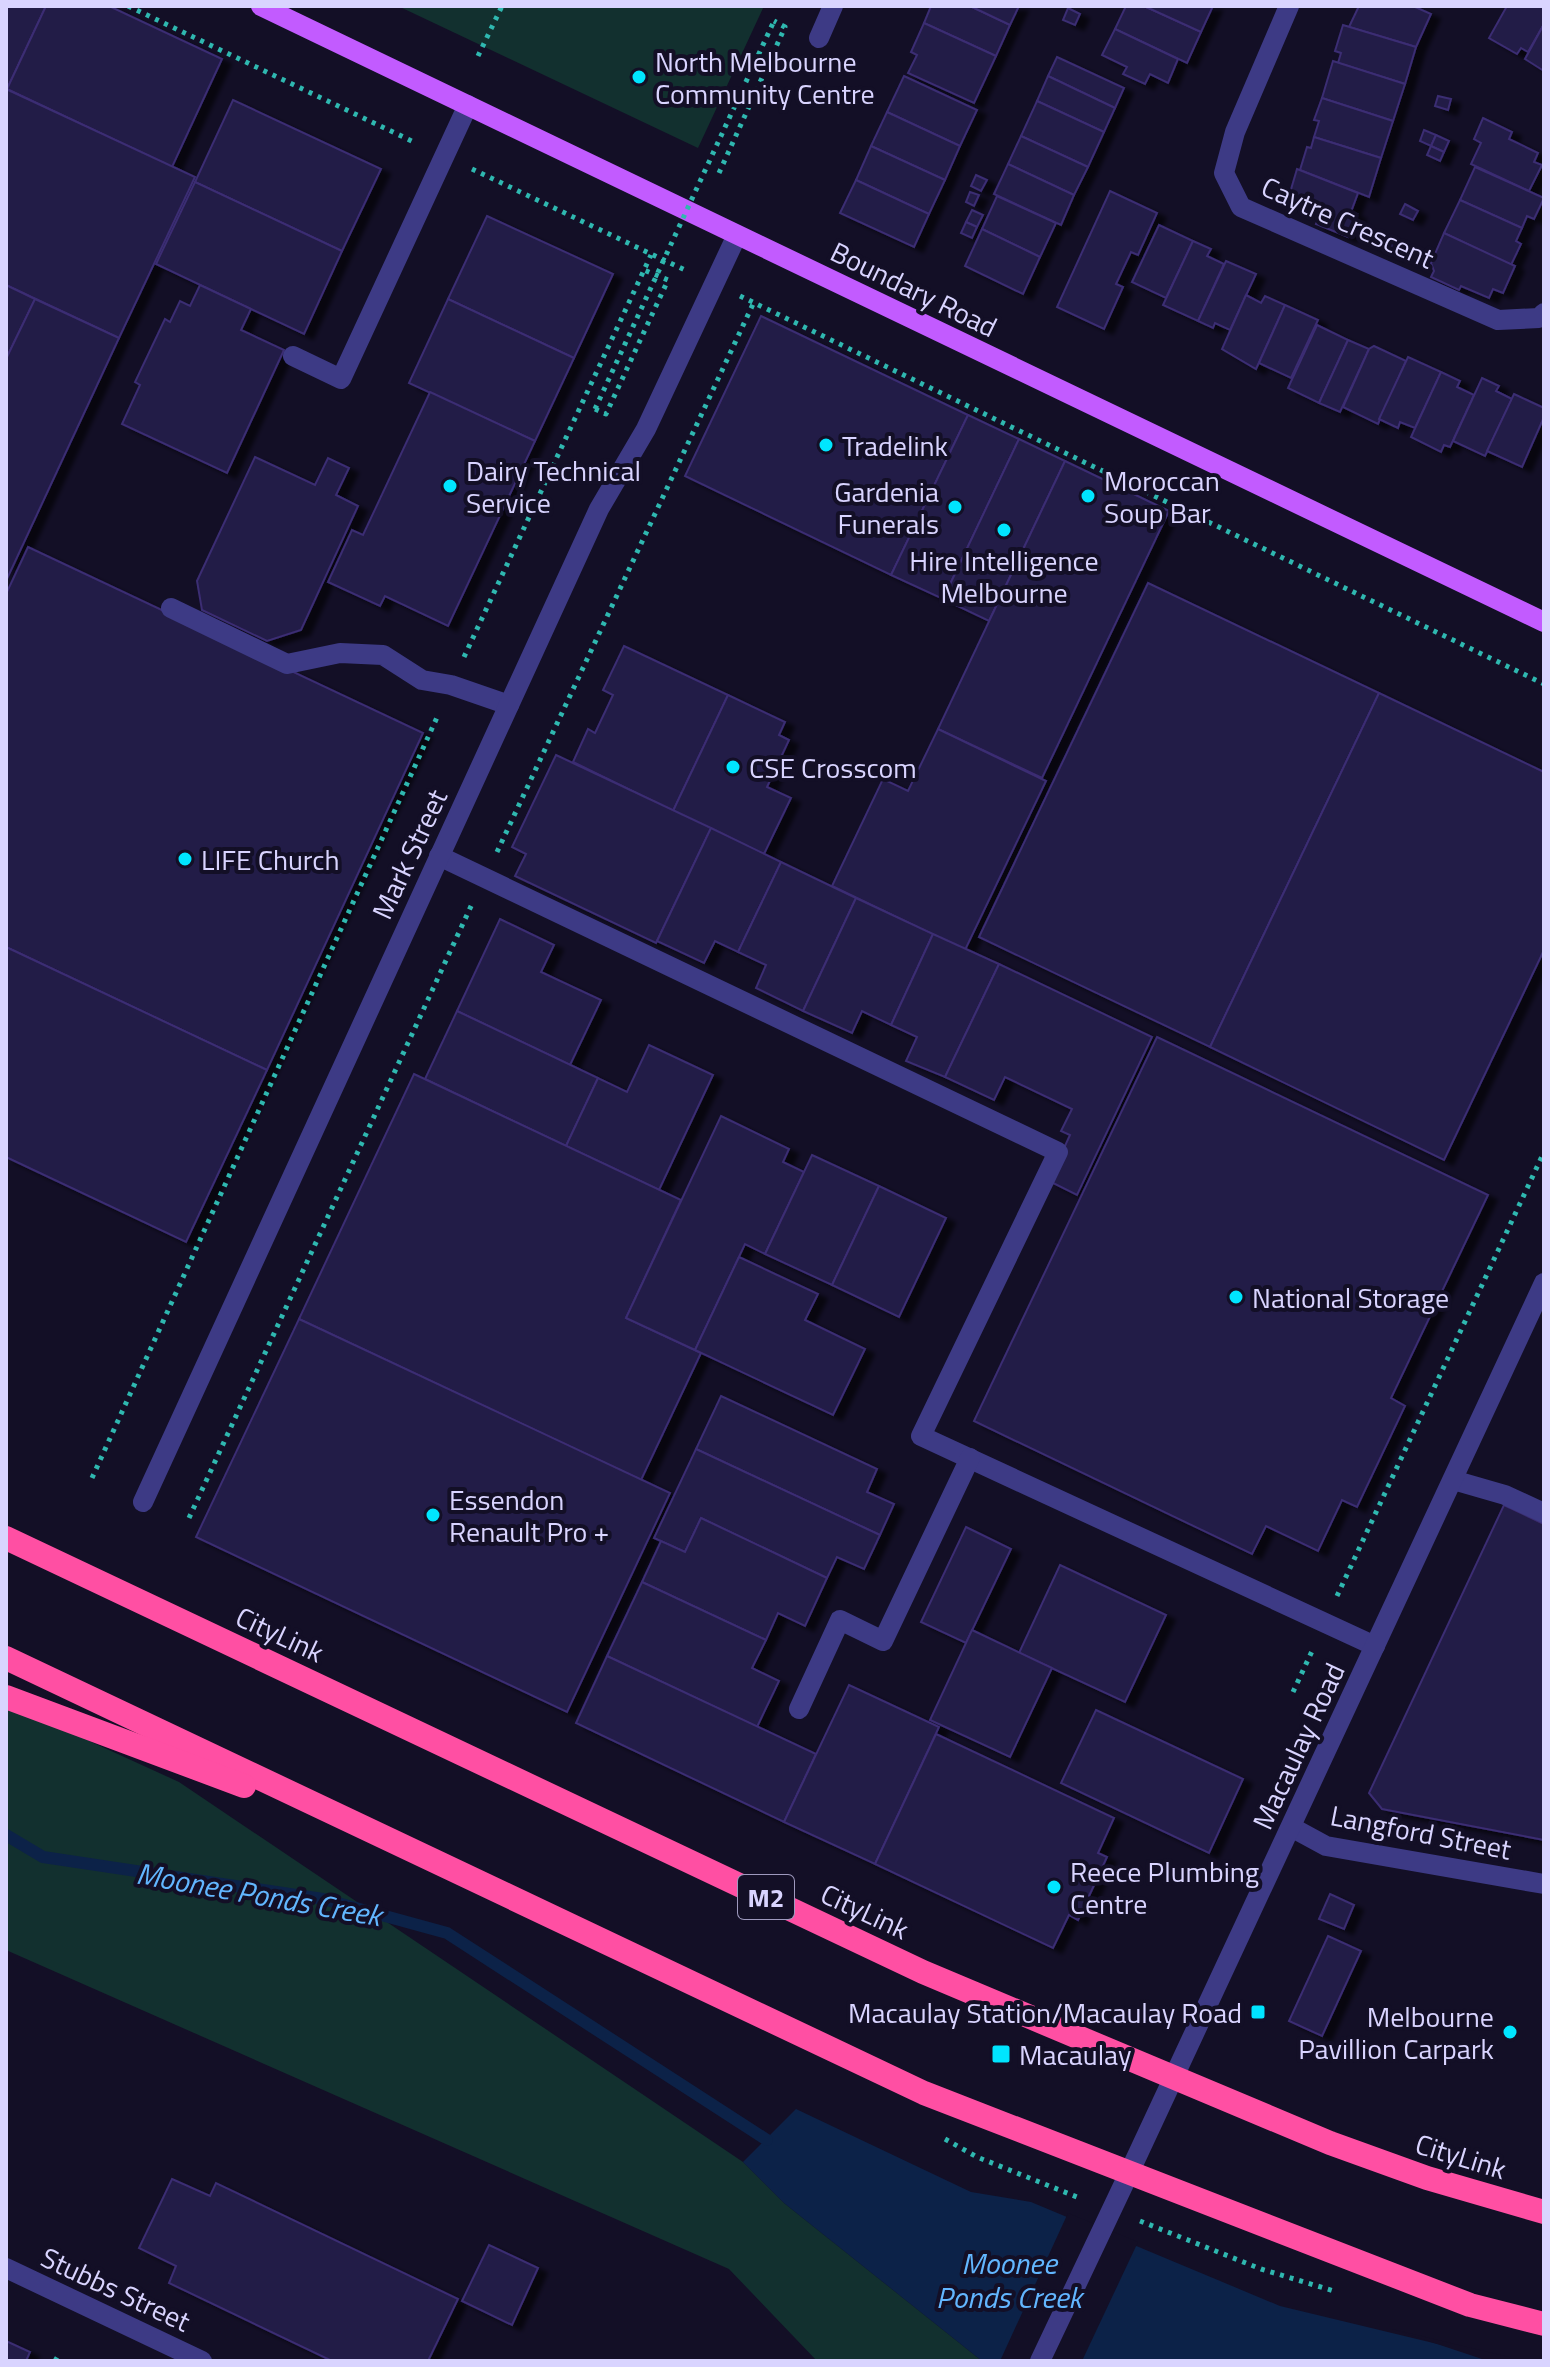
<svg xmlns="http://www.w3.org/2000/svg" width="1550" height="2367" viewBox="0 0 1550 2367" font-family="'Titillium Web',sans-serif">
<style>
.green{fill:#12302f}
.water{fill:#0c2248}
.pier{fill:#130f26}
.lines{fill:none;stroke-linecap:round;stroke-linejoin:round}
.stream{stroke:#0c2248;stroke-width:12}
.building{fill:#241b47;stroke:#3b2d73;stroke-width:2;filter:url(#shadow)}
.path{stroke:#2fb8b0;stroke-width:5;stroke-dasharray:4 6;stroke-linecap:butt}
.minor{stroke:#3d3a85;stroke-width:20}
.major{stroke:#c25bff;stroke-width:20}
.path-bridge{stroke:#2fb8b0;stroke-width:5;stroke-dasharray:4 6;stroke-linecap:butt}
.minor-bridge{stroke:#3d3a85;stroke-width:20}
.highway-bridge{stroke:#ff4fa3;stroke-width:24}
.poi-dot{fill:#00e5ff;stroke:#130f26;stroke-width:3}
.labels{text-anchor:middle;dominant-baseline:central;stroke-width:8;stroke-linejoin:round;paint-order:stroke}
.shield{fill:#130f26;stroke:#9e99be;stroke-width:2}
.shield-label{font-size:26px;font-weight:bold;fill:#d9d4ff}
.poi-label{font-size:28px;fill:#d9d4ff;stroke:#130f26;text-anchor:start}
.street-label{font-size:28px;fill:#d9d4ff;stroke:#130f26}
.water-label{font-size:30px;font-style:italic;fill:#62b6ff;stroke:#130f26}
</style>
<defs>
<filter id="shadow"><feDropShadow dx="9" dy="5" stdDeviation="2" flood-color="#0009"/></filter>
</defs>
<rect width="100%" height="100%" fill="#130f26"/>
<g class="green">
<polygon points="398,6 764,6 698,148"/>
<polygon points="6,1703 179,1782 743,2162 784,2203 982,2361 817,2361 729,2269 6,1950"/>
</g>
<polygon class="water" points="796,2109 971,2192 1031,2202 1280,2306 1508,2361 982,2361 784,2203 743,2162"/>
<g class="pier">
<polygon points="1068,2213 1138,2242 1082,2361 1000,2361"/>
<polygon points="1392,2329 1509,2357 1512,2361 1488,2361"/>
</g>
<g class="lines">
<polyline class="stream" points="6,1835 43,1857 323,1899 447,1933 767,2140"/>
</g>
<g class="building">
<polygon points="6,6 46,6 7,89 6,89"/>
<polygon points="46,6 109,6 222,59 172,167 7,89"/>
<polygon points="931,6 970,6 1010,25 996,56 924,23"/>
<polygon points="970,6 1019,6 1010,25"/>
<polygon points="1126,6 1144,6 1201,32 1187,63 1115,29"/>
<polygon points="1144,6 1213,6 1201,32"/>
<polygon points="1359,6 1413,6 1431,14 1416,47 1349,27"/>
<polygon points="1507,6 1544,6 1544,24 1528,52 1521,48 1517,54 1489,38"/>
<polygon points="1068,8 1080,14 1075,25 1063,20"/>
<polygon points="924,23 996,56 974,103 908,73 917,55 911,52"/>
<polygon points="1544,24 1544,71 1525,59"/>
<polygon points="1343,25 1416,47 1405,84 1338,63 1341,53 1335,51"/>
<polygon points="1115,29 1178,59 1168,83 1150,74 1145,84 1123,74 1127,67 1102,55"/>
<polygon points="1057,57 1124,88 1115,108 1048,76"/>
<polygon points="1333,61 1405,84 1393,121 1322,98"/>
<polygon points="904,76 977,110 960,146 887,112"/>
<polygon points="1048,76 1115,108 1104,132 1037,101"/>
<polygon points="6,89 195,177 119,338 6,285"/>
<polygon points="1438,96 1451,99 1448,110 1435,106"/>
<polygon points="1322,98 1393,121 1381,158 1314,137 1319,121 1314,120"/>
<polygon points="233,100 381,169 342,251 195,182"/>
<polygon points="1037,101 1104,132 1088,167 1021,136"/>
<polygon points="887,112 960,146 945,180 871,146"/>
<polygon points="1483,118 1512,132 1509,139 1538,153 1534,162 1542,165 1529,191 1471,164 1481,143 1474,139"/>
<polygon points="1424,130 1436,135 1431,146 1420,141"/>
<polygon points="1436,135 1449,141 1444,152 1431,146"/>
<polygon points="1021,136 1088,167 1074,195 1008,164"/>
<polygon points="1314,137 1381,158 1369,197 1300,170 1307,147 1311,148"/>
<polygon points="871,146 945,180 929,214 856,180"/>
<polygon points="1431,146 1444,152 1440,161 1427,155"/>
<polygon points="1008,164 1074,195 1061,225 994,194"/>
<polygon points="1475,167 1544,198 1534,219 1527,216 1522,228 1460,200"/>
<polygon points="1297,169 1358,193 1351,212 1357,214 1348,237 1316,224 1320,216 1287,203"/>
<polygon points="976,175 987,180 981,191 971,186"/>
<polygon points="856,180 929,214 914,247 840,213"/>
<polygon points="195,182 342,251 304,334 156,264"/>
<polygon points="1110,191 1157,213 1138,255 1131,252 1116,284 1123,287 1104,329 1057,307"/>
<polygon points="970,192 979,195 974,206 966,202"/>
<polygon points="997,196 1056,223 1040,257 982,229"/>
<polygon points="1460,200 1522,228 1516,241 1521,244 1511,265 1444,233"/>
<polygon points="1405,204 1418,211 1413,220 1400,214"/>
<polygon points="972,210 983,215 977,227 966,222"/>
<polygon points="487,216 613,274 574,358 448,299"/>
<polygon points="966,222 977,227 972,238 961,233"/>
<polygon points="1159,225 1193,241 1166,298 1132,282"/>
<polygon points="982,229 1040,257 1023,294 965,266"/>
<polygon points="1376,232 1387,238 1382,248 1370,243"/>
<polygon points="1444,233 1515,266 1503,293 1493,289 1489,298 1461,286 1459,290 1431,277 1434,271 1431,263"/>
<polygon points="1387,238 1400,243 1395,255 1382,248"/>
<polygon points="1193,241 1211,249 1207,256 1224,264 1198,321 1163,305"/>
<polygon points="1226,261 1256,274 1230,330 1215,323 1213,328 1198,321"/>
<polygon points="6,285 35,299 6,359"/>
<polygon points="200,285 251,309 241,330 284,350 227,473 122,424 140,385 135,382 165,319 170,322 180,301 190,306"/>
<polygon points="1246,295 1261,303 1265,296 1285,305 1256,369 1222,349"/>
<polygon points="35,299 119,338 6,581 6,359"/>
<polygon points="448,299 574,358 535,441 409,383"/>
<polygon points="1285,305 1318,320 1291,378 1259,363"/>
<polygon points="761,316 968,415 891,575 685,476"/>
<polygon points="1317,325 1348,340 1319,403 1288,388"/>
<polygon points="1348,340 1369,349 1340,412 1319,403"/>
<polygon points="1374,346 1406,361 1378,424 1343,407 1369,349"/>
<polygon points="1408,357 1441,372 1415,428 1400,422 1398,428 1379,419"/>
<polygon points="1441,372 1460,381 1457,387 1474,395 1450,447 1444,445 1441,452 1411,437"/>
<polygon points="1482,378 1499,386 1496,391 1512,399 1485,456 1453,441"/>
<polygon points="430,392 535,441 448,626 385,596 380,606 328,582 352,530 363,535"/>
<polygon points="1514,394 1544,408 1544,417 1522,467 1487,451"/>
<polygon points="968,415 1019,439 943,599 891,575"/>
<polygon points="1019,439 1065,461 989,621 943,599"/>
<polygon points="255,457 315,485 328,458 349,468 336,495 358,506 301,630 267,641 202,610 197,581"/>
<polygon points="1065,461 1169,511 1042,778 938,729"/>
<polygon points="28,547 423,733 267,1070 6,947 6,594"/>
<polygon points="1148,583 1379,693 1210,1047 979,937"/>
<polygon points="624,646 728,695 673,811 573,762 588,729 595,733 613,695 603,690"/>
<polygon points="1379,693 1544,772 1544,950 1444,1160 1210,1047"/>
<polygon points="728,695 785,722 779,735 789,740 767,787 791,798 764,854 673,811"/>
<polygon points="938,729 1046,781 965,950 832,886 883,779 908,791"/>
<polygon points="556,755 711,828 656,943 515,876 526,854 512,847"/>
<polygon points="711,828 781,862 738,952 715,941 704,963 657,941"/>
<polygon points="781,862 856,898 803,1011 756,988 766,965 738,952"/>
<polygon points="856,898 933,934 891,1025 862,1011 852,1033 803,1011"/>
<polygon points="500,919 554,945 541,972 601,1000 570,1065 457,1011"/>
<polygon points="933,934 999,964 945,1077 906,1061 917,1037 891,1025"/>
<polygon points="6,947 267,1070 186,1242 6,1157"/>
<polygon points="999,964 1152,1037 1077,1195 1049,1181 1070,1135 1061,1131 1072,1109 1005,1077 994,1100 945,1077"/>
<polygon points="457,1011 598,1078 566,1146 425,1079"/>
<polygon points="1157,1037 1488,1195 1391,1398 1405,1406 1357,1507 1342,1500 1318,1551 1266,1526 1252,1554 974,1421"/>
<polygon points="649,1045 713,1075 659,1190 566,1146 598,1078 627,1092"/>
<polygon points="414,1074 681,1200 626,1318 701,1353 641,1480 299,1319"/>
<polygon points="721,1116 789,1149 783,1162 804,1172 765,1254 745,1244 695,1350 626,1318"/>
<polygon points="812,1155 879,1186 832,1285 765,1254"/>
<polygon points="879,1186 946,1218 899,1317 832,1285"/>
<polygon points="739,1257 818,1294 805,1320 865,1349 833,1415 695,1350"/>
<polygon points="299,1319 670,1493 567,1712 196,1537"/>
<polygon points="721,1396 877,1469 867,1492 894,1504 880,1535 696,1449"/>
<polygon points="696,1449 880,1535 864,1569 837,1557 827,1578 701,1518 685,1552 654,1538"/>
<polygon points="1504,1505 1544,1524 1544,1840 1382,1809 1369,1793"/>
<polygon points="701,1518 827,1578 805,1626 778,1613 766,1640 642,1582 661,1541 685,1552"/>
<polygon points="966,1527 1011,1549 966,1643 921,1622"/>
<polygon points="1060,1565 1166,1615 1125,1702 1019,1653"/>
<polygon points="642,1582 766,1640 752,1668 779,1681 757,1727 607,1656"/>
<polygon points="972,1630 1052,1668 1010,1757 930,1720"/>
<polygon points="607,1656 816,1754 784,1822 576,1723"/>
<polygon points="849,1685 939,1727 875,1864 784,1822"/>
<polygon points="1096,1710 1243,1779 1209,1853 1061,1783"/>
<polygon points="936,1734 1114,1818 1098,1853 1107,1857 1078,1920 1069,1915 1053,1948 875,1864"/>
<polygon points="1330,1894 1354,1905 1344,1929 1319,1919"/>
<polygon points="1328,1936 1361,1951 1322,2036 1289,2021"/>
<polygon points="172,2179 210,2196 216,2183 458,2299 428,2361 332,2361 169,2283 176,2266 139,2248"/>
<polygon points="489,2245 538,2268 512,2325 462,2301"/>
<polygon points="6,2341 30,2352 26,2361 6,2361"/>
</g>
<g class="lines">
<g class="path">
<polyline points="128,6 416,143"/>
<polyline points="478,56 502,6"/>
<polyline points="472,169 687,271"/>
<polyline points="719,173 785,27 774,21"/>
<polyline points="740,296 1544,684"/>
<polyline points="595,409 606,414 668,280 644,270"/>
<polyline points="464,657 651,255"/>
<polyline points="497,852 754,302"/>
<polyline points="92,1478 439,713"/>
<polyline points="189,1518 472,904"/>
<polyline points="1337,1596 1544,1152"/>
<polyline points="1293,1692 1313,1649"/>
<polyline points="945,2139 977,2157 1082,2199"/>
<polyline points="1140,2221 1261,2269 1334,2291"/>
<polyline points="55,2361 58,2356"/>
</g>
<g class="minor">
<polyline points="1289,6 1235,132 1224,173 1241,207 1498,320 1539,318 1544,313"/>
<polyline points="819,38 833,6"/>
<polyline points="293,356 341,379 468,105"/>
<polyline points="171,608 287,664 340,653 383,655 422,680 451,685 509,705"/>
<polyline points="439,856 1058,1152 921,1436 1375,1646"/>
<polyline points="1453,1480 1505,1495 1544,1513"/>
<polyline points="143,1502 599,509 646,429 737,235"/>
<polyline points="799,1709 840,1620 883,1641 970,1458"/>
<polyline points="1291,1827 1326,1846 1544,1884"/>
<polyline points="1130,2171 1544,1283"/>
<polyline points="6,2268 202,2361"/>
</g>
<polyline class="major" points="261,6 1544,622"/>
<polyline class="path-bridge" points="595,409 774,21"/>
<polyline class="minor-bridge" points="1040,2361 1130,2171"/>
<g class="highway-bridge">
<polyline points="6,1538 923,1972 1330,2143 1427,2178 1544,2212"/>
<polyline points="6,1658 924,2093 1470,2305 1544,2324"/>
<polyline points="6,1697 244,1786"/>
</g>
</g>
<g class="poi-dot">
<circle cx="639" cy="77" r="8"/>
<circle cx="826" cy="445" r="8"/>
<circle cx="450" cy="486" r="8"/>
<circle cx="1088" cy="496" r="8"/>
<circle cx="955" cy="507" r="8"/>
<circle cx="1004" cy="530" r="8"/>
<circle cx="733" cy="767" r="8"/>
<circle cx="185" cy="859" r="8"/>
<circle cx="1236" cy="1297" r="8"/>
<circle cx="433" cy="1515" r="8"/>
<circle cx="1054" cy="1887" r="8"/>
<rect x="1250" y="2004" width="16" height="16" rx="4"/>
<circle cx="1510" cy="2032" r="8"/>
<rect x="991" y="2044" width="20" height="20" rx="4"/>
</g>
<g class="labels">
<rect class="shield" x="738" y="1875" width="56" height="44" rx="6"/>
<g class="shield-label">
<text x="766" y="1897">M2</text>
</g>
<g class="poi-label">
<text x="655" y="61">North Melbourne<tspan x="655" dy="32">Community Centre</tspan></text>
<text x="842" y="445">Tradelink</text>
<text x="466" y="470">Dairy Technical<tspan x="466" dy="32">Service</tspan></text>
<text x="1104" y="480">Moroccan<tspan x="1104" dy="32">Soup Bar</tspan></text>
<text x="939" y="491" text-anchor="end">Gardenia<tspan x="939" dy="32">Funerals</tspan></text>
<text x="1004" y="560" text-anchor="middle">Hire Intelligence<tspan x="1004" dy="32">Melbourne</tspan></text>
<text x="749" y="767">CSE Crosscom</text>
<text x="201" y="859">LIFE Church</text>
<text x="1252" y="1297">National Storage</text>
<text x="449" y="1499">Essendon<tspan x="449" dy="32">Renault Pro +</tspan></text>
<text x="1070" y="1871">Reece Plumbing<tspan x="1070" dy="32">Centre</tspan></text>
<text x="1242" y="2012" text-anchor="end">Macaulay Station/Macaulay Road</text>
<text x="1494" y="2016" text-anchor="end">Melbourne<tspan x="1494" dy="32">Pavillion Carpark</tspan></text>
<text x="1019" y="2054">Macaulay</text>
</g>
<g class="street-label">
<text transform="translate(1348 222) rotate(24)">Caytre Crescent</text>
<text transform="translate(914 289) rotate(26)">Boundary Road</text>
<text transform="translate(409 854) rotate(-65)">Mark Street</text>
<text transform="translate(280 1634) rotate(25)">CityLink</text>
<text transform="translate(1298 1746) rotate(-65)">Macaulay Road</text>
<text transform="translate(1421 1832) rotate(11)">Langford Street</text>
<text transform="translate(865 1911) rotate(25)">CityLink</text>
<text transform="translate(1461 2156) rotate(17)">CityLink</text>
<text transform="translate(116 2289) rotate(25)">Stubbs Street</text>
</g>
<g class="water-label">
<text transform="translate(259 1894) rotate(10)">Moonee Ponds Creek</text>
<text x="1009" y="2263">Moonee<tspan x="1009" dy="34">Ponds Creek</tspan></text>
</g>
</g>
<rect width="1550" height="2367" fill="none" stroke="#d9d4ff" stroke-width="16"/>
</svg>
